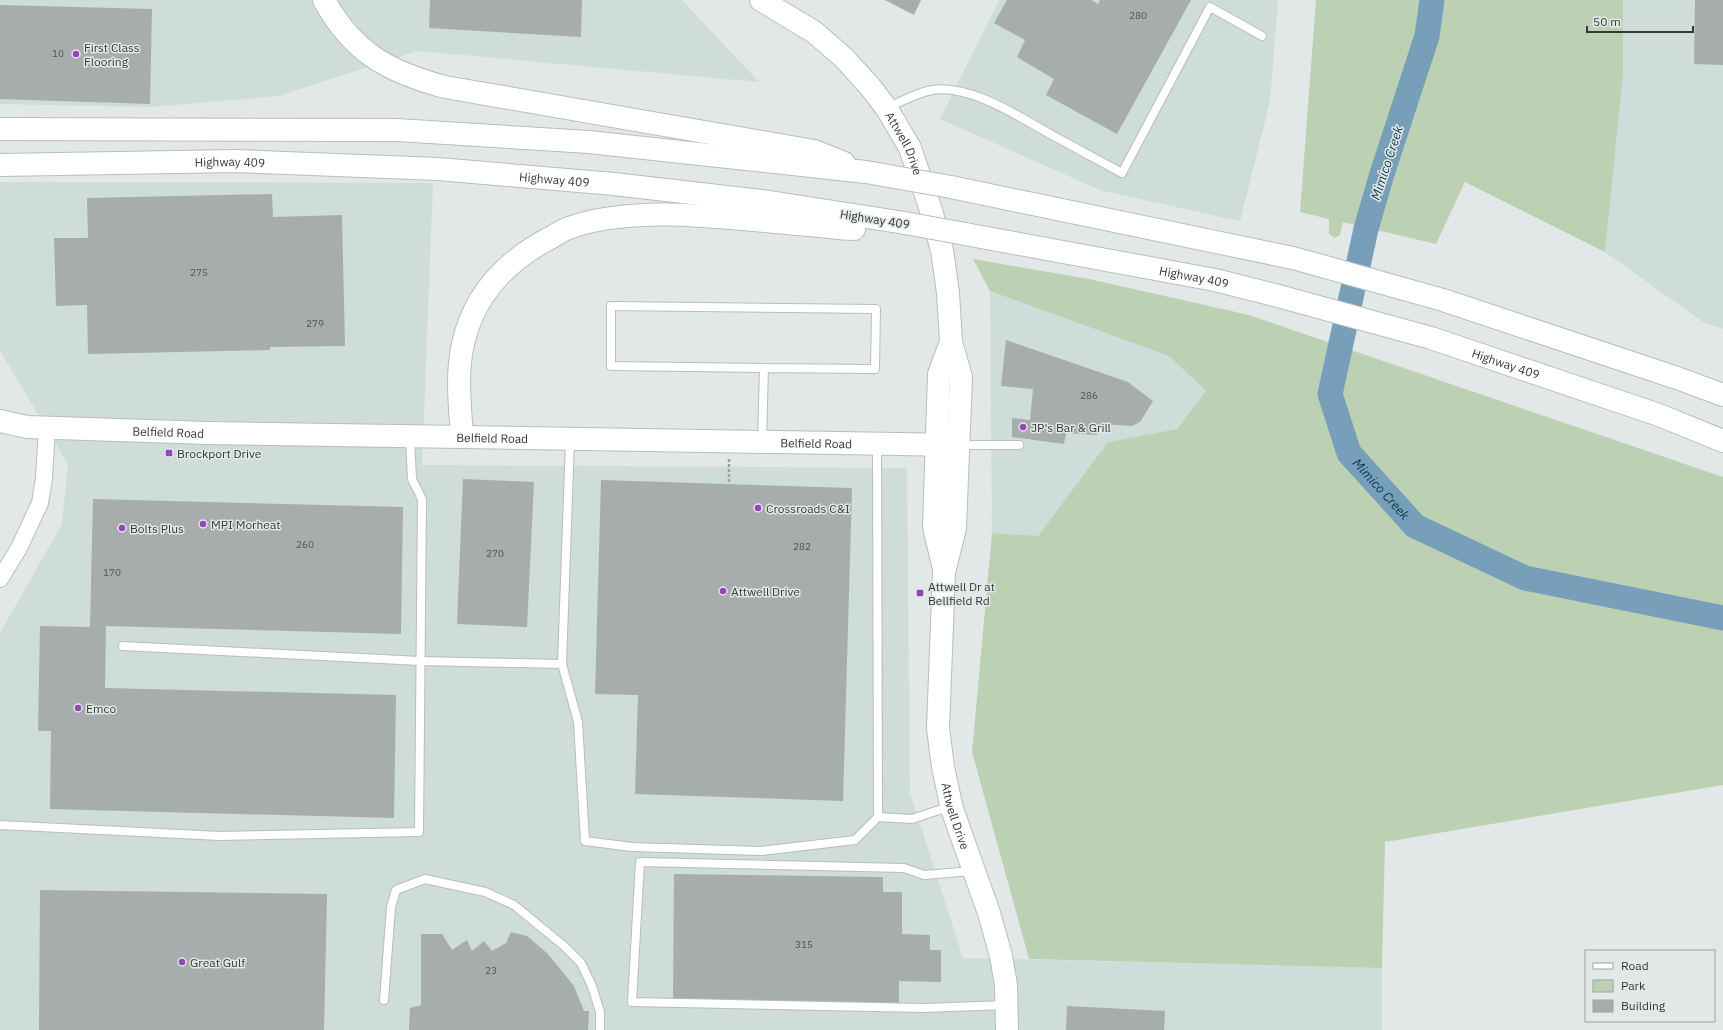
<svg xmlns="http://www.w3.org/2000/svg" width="1723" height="1030" viewBox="0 0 1723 1030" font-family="'IBM Plex Sans',sans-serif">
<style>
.built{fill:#cedcda}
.green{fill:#bcd1b3}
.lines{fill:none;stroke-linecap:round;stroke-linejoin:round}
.river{stroke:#789fb9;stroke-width:25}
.building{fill:#a7acad}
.lane-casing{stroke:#b8bdbd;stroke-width:10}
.street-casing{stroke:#b8bdbd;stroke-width:18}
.secondary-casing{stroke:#b8bdbd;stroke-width:24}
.highway-casing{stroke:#b8bdbd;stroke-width:24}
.path{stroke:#9a9f9e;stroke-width:2.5;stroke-dasharray:3 2;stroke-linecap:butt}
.lane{stroke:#fff;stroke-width:8}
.street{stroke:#fff;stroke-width:16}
.secondary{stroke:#fff;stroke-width:22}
.highway{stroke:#fff;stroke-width:22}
.highway-bridge-casing{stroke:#b8bdbd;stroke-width:24;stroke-linecap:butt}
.highway-bridge{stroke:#fff;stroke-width:22}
.poi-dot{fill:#9446b7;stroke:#e2e8e7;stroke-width:1.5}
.labels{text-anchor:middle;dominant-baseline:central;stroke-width:3;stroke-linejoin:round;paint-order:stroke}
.number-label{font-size:10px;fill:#525555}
.poi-label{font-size:12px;fill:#363838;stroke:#e2e8e7;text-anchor:start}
.street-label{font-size:12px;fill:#363838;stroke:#e2e8e7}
.water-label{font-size:13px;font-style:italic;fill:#063b56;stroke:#e2e8e7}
</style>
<rect width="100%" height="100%" fill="#e2e8e7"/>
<g class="built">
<polygon points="0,0 682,0 759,82 418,51 278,96 151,107 0,104"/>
<polygon points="999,0 1278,0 1270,101 1240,221 1100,190 940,119"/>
<polygon points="1623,0 1723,0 1723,329 1703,322 1605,252 1623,75"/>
<polygon points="0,182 433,183 422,465 907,468 910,793 963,958 1382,968 1382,1030 0,1030 0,633 62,524 68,464 0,351"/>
<polygon points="990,291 1169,356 1206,391 1177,429 1108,442 1038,536 992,533"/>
</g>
<g class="green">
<polygon points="1316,0 1623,0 1623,75 1605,252 1465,182 1436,244 1343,222 1340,235 1335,238 1329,234 1329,219 1300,212"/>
<polygon points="973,259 1089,279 1249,315 1723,477 1723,785 1385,842 1382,968 1029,959 972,752 992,533 1038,536 1108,442 1177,429 1206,391 1169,356 990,291"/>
</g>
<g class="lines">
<path class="river" id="s1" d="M 1432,0 L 1427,36 L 1381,177 L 1366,229 L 1330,394 L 1349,453 L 1415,526 L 1525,578 L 1723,618"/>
</g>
<g class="building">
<polygon points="430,0 582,0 581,37 429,28"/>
<polygon points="885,0 921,0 914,15"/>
<polygon points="1007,0 1091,0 1098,4 1100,0 1191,0 1117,134 1046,95 1054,79 1017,57 1025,40 994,23"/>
<polygon points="1695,0 1723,0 1723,65 1694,64"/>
<polygon points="0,5 152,9 150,104 0,99"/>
<polygon points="272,194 273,217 342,215 345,346 270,347 270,350 88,354 87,305 56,306 54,238 88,238 87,198"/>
<polygon points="1006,340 1128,382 1153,401 1140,422 1132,426 1102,424 1097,435 1066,433 1064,444 1012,437 1012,418 1030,420 1033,389 1001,386"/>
<polygon points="463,479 534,482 527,627 457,624"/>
<polygon points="601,480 852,488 843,801 635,794 638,695 595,694"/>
<polygon points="93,499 403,507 401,634 106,626 105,688 396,695 394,818 50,809 51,731 38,731 40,626 90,627"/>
<polygon points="674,874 883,877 883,892 902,892 902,934 930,935 930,950 941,950 941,982 899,981 899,1003 673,1000"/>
<polygon points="40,890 327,894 324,1030 39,1030"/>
<polygon points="511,932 527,936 548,954 574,986 584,1011 589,1011 588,1030 409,1030 410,1008 421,1005 421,934 442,934 452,950 467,940 472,951 484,941 492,951 506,943"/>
<polygon points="1067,1006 1165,1011 1164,1030 1066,1030"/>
</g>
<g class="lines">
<defs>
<g id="lane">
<path d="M 887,108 C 902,101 916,93 932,90 C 970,84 1018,116 1050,134 C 1074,147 1098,160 1122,173 L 1210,7 L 1262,36"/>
<polyline points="762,441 764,368 875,369 876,309 611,306 611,366 764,368"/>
<polyline points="877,445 878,817 912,819 951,806"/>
<polyline points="958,445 1019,445"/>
<polyline points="123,646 420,661 562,664 570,440"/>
<polyline points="562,664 578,722 585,841 632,847 761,851 855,840 878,817"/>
<polyline points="0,825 220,836 419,832 422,499 412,479 410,437"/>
<polyline points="972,871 924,875 904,868 640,862 632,1002 924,1008 1006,1005"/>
<polyline points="384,1000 391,907 396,890 425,879 485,892 514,905 564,946 581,963 592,986 600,1012 600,1030"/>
</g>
<polyline id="street" points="0,579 19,548 40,503 44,478 47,428"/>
<g id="secondary">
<path id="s2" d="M 761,0 L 814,32 L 844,58 L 872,89 L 887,109 L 910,148 L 930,207 L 942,250 L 948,293 L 951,342 L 961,377 L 955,528 L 944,572 L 938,728 L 943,767 L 952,809 L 989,913 L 1001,956 L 1006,985 L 1007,1030"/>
<path id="s3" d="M 0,421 L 27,427 L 208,433 L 958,445"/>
<polyline points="944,569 934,527 939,374 951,342"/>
</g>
<g id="highway">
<path d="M 324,0 C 353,53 389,72 445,87 L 814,151 L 844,163"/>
<polyline points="0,129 397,130 589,142 866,172"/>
<path id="s4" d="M 0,165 L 235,161 L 438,169 L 614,184 L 770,202 L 905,223"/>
<polyline points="951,187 1293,258 1443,300 1677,378 1723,395"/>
<path id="s5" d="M 965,234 L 1215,280 L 1282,297 L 1431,338 L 1659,415 L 1723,441"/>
<path d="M 462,437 C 460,406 456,374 463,344 C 474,294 506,261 550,238 C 556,235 562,230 569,228 C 606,214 661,213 701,216 C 737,218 773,222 809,225 C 824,226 840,229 854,229"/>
</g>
</defs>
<use href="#lane" class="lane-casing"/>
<use href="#street" class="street-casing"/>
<use href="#secondary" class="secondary-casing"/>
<use href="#highway" class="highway-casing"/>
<polyline class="path" points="729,459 729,484"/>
<use href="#lane" class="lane"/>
<use href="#street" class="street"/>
<use href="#secondary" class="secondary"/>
<use href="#highway" class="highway"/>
<defs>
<g id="highway-bridge">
<polyline points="866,172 951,187"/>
<polyline points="905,223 965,234"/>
</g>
</defs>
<use href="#highway-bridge" class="highway-bridge-casing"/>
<use href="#highway-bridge" class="highway-bridge"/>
</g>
<g class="poi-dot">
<circle cx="76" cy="54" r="4"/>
<circle cx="1023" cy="427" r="4"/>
<rect x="165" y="449" width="8" height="8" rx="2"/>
<circle cx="758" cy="508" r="4"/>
<circle cx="203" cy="524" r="4"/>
<circle cx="122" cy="528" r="4"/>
<circle cx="723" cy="591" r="4"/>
<rect x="916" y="589" width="8" height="8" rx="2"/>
<circle cx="78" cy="708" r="4"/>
<circle cx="182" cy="962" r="4"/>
</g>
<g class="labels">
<g class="number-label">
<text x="1138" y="15">280</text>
<text x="58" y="53">10</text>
<text x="199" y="272">275</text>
<text x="315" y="323">279</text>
<text x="1089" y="395">286</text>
<text x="305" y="544">260</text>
<text x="802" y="546">282</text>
<text x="495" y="553">270</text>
<text x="112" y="572">170</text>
<text x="804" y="944">315</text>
<text x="491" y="970">23</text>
</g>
<g class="poi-label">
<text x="84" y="47">First Class<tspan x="84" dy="14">Flooring</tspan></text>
<text x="1031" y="427">JP's Bar &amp; Grill</text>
<text x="177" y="453">Brockport Drive</text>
<text x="766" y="508">Crossroads C&amp;I</text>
<text x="211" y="524">MPI Morheat</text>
<text x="130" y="528">Bolts Plus</text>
<text x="928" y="586">Attwell Dr at<tspan x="928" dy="14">Bellfield Rd</tspan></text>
<text x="731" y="591">Attwell Drive</text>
<text x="86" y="708">Emco</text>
<text x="190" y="962">Great Gulf</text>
</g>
<g class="street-label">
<text stroke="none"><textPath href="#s2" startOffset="207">Attwell Drive</textPath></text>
<text stroke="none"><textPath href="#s4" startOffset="230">Highway 409</textPath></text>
<text stroke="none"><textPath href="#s4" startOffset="555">Highway 409</textPath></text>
<text transform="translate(875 219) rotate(9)">Highway 409</text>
<text stroke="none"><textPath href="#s5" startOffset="233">Highway 409</textPath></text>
<text stroke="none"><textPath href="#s5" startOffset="557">Highway 409</textPath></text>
<text stroke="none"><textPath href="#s3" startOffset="169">Belfield Road</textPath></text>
<text stroke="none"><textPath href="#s3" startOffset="493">Belfield Road</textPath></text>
<text stroke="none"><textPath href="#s3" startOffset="817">Belfield Road</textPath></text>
<text stroke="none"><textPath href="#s2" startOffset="892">Attwell Drive</textPath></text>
</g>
<g class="water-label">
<text transform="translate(1387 163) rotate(-72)">Mimico Creek</text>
<text stroke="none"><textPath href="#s1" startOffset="518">Mimico Creek</textPath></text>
</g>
</g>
<rect x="1585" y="950" width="130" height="72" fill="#e2e8e7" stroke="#9da2a1"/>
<rect x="1593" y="963" width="20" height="6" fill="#ffffff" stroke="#9da2a1"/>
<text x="1621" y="970" font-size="12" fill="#363838">Road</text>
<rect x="1593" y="980" width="20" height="12" fill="#bcd1b3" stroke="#9da2a1"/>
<text x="1621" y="990" font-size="12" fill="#363838">Park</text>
<rect x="1593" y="1000" width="20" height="12" fill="#a7acad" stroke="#9da2a1"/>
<text x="1621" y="1010" font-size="12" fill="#363838">Building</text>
<path d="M1587 26v6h106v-6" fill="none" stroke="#363838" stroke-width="2"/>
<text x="1593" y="26" font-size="12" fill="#363838" stroke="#e2e8e7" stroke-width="3" paint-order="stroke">50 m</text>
</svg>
